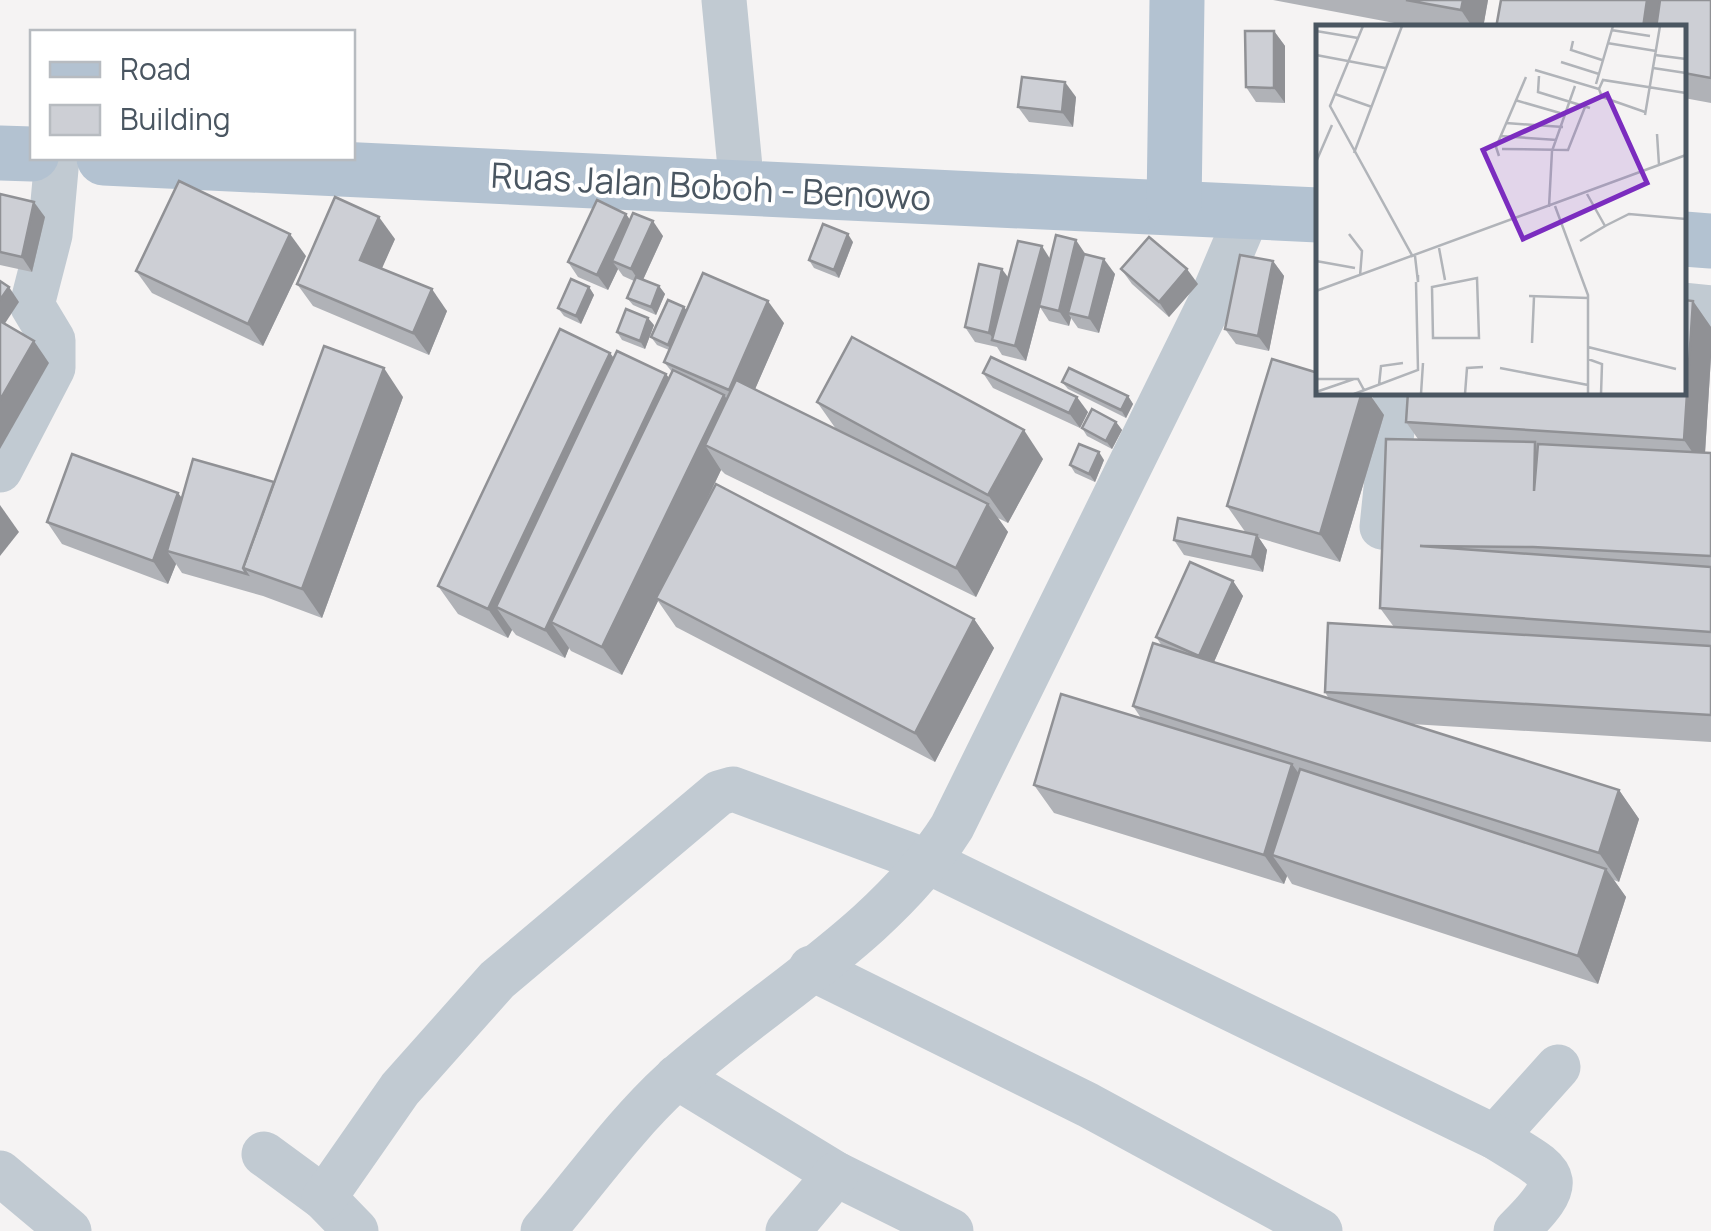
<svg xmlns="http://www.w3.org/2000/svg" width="1711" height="1231" viewBox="0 0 1711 1231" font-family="Manrope,sans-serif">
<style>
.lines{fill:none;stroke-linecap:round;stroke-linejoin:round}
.minor{stroke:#c1cad2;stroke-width:45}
.major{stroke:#b3c2d1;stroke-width:55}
.wall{fill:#b0b2b7}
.shaded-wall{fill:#909195}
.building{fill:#cdcfd5;stroke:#909195;stroke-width:2.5}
.labels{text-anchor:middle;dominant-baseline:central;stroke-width:8;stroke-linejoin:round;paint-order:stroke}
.street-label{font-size:35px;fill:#4a5661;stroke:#fff}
.inset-road{fill:none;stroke:#b1b4b9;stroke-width:2.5}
.view{fill:#7b2cbf;fill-opacity:0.15;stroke:#7b2cbf;stroke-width:5}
.inset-edge{fill:none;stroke:#4a5661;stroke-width:5}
</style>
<rect width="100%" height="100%" fill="#f5f3f3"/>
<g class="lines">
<g class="minor">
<polyline points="724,0 742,188"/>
<polyline points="1684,305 1711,308"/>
<polyline points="0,470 53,368 53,340 32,305 50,235 57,158"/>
<polyline points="1382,527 1396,392"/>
<polyline points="811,968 1088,1105 1320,1231"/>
<polyline points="677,1077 836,1174 951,1231"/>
<polyline points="1495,1137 1558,1067"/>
<polyline points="264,1154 324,1198 356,1231"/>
<polyline points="0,1173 69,1231"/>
<path d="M 324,1198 L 400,1089 L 497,980 L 719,793 L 733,789 L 929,862 L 1495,1137 C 1554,1174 1573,1175 1516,1231"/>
<path d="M 543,1231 C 585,1182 625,1125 672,1082 C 765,998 884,934 952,827 L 1211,301 L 1249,211"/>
<polyline points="788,1231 836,1174"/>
</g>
<g class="major">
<polyline points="0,153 32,154"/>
<polyline points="104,158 1318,215"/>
<polyline points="1174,207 1177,0"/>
<polyline points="1684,239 1711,241"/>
</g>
</g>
<g class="wall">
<polygon points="1273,0 1488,0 1483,28 1421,28"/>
<polygon points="1711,0 1711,103 1684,98 1684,28"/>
<polygon points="1274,31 1285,46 1285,103 1256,102 1246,87"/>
<polygon points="1076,97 1073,127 1029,122 1018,107"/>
<polygon points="0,194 45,217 32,272 0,265"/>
<polygon points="626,214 630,220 663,236 643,280 659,286 665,294 656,315 633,305 627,298 634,281 623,276 618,269 608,290 578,277 568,262"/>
<polygon points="395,239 381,269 447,311 429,355 313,306 297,284"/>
<polygon points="853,242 839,278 814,268 809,260"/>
<polygon points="1086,254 1115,274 1099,333 1078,328 1071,318 1069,326 1049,321 1040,307 1026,361 1002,355 997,347 975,342 965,327 1008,278 1050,258"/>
<polygon points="306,256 263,346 152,293 136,271"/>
<polygon points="1273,261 1284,276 1269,351 1236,344 1225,329"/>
<polygon points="1121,269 1198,284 1169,317 1132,284"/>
<polygon points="589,287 594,295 581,324 564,316 558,308"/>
<polygon points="1693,301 1711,327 1711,357 1705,453 1711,453 1711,742 1411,724 1619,790 1639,819 1619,882 1614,880 1626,897 1598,984 1292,884 1287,876 1284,884 1054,813 1034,785 1141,718 1133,706 1162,646 1156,637 1233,581 1243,596 1214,662 1329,699 1325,692 1394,627 1380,608 1418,439 1406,422"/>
<polygon points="684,307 686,310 784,323 755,389 836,429 817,402 1043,459 1008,523 998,518 1008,532 976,597 725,474 721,470 700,515 974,619 994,648 935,762 676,627 658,601 622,675 571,651 569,648 565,658 516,635 512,630 508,638 458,614 438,586 610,353 614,358 666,374 669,378 672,372 664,362 669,350 657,345 651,337"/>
<polygon points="654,325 645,349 622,340 617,332"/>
<polygon points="983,373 1088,412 1080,428 993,388"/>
<polygon points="1062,382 1128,396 1133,404 1126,418 1068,389"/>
<polygon points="1318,392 1368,392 1384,415 1340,562 1259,538 1267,550 1263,572 1184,555 1174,540 1246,533 1227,506"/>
<polygon points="403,397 322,618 263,596 182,573 176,564 168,584 62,544 47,522 178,493 182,498 274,482"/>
<polygon points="1116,422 1122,430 1112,449 1087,436 1082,428"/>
<polygon points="1104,460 1095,482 1075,473 1070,465"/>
</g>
<g class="shaded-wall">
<polygon points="1463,0 1488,0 1483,28 1473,28 1461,10"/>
<polygon points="1647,0 1672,0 1667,28 1643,28"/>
<polygon points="1274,31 1285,46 1285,103 1274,88"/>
<polygon points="1065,82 1076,97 1073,127 1062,112"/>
<polygon points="34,202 45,217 32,272 22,257"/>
<polygon points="626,214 636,229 612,261 618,269 608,290 597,275"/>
<polygon points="379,217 395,239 376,282 360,260"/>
<polygon points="653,221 663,236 641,284 631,269"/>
<polygon points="290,234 306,256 263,346 248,324"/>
<polygon points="848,234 853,242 839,278 834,270"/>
<polygon points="1076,240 1086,255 1068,313 1071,318 1069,326 1059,311"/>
<polygon points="1042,246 1052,262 1026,361 1015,346"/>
<polygon points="1104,259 1115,274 1099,333 1089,318"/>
<polygon points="1273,261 1284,276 1269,351 1258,336"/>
<polygon points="1002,269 1013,284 994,340 989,333"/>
<polygon points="1187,269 1198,284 1169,317 1159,302"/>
<polygon points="659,286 665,294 656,315 651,307"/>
<polygon points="9,287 19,302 0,331 0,300"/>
<polygon points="589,287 594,295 581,324 576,316"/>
<polygon points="432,289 447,311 429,355 413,333"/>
<polygon points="768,301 784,323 745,412 729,390"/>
<polygon points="1693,301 1711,327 1711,357 1704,469 1684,440"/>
<polygon points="684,307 690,315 673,352 668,345"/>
<polygon points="648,318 654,325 645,349 640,341"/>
<polygon points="34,341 49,363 0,449 0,400"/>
<polygon points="610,353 630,382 496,607 512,630 508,638 488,609"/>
<polygon points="384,368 403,397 322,618 302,589"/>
<polygon points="666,374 686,402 551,622 569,648 565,658 545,630"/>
<polygon points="1362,392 1368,392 1384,415 1340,562 1320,534"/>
<polygon points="724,395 744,424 705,445 721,470 659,599 656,598 658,601 622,675 602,647"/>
<polygon points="1128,396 1133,404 1126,418 1121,410"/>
<polygon points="1077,397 1088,412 1080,428 1069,413"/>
<polygon points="1116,422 1122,430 1112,449 1106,441"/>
<polygon points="1024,430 1043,459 1008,523 988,495"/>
<polygon points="1099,452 1104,460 1095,482 1089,474"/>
<polygon points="178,493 194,515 167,551 176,564 168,584 153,561"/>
<polygon points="988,504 1008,532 976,597 956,568"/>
<polygon points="0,505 19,532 0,556"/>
<polygon points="1257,535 1267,550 1263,572 1252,557"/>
<polygon points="1233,581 1243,596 1210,671 1199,656"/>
<polygon points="974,619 994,648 935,762 915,733"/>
<polygon points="1292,764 1312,792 1272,855 1287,876 1284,884 1264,855"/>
<polygon points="1619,790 1639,819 1619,882 1599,853"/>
<polygon points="1606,869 1626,897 1598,984 1578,956"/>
</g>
<g class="building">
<polygon points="1406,0 1463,0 1461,10"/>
<polygon points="1501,0 1647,0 1643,28 1496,28"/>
<polygon points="1660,0 1711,0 1711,78 1684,73 1684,28 1656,28"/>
<polygon points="1245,31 1274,31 1274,88 1246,87"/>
<polygon points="1022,77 1065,82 1062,112 1018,107"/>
<polygon points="179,181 290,234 248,324 136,271"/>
<polygon points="0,194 34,202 22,257 0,252"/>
<polygon points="335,197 379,217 360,260 432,289 413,333 297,284"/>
<polygon points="597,200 626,214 597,275 568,262"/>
<polygon points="633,213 653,221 631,269 612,261"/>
<polygon points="823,224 848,234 834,270 809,260"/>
<polygon points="1056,235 1076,240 1059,311 1039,306"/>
<polygon points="1149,237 1187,269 1159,302 1121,269"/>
<polygon points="1018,241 1042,246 1015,346 992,340"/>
<polygon points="1084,254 1104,259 1089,318 1068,313"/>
<polygon points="1240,255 1273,261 1258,336 1225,329"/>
<polygon points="979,264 1002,269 989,333 965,327"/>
<polygon points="703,273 768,301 729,390 664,362"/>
<polygon points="636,277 659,286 651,307 627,298"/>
<polygon points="571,279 589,287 576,316 558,308"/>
<polygon points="0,281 9,287 0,300"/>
<polygon points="668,300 684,307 668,345 651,337"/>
<polygon points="1684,300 1693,301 1684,440 1406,422 1408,392 1684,392"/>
<polygon points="626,309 648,318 640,341 617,332"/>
<polygon points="0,321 34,341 0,400"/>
<polygon points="560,329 610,353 488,609 438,586"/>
<polygon points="852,337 1024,430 988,495 817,402"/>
<polygon points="324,346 384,368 302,589 243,568"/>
<polygon points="617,351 666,374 545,630 496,607"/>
<polygon points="991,357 1077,397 1069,413 983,373"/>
<polygon points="1272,359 1318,373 1318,392 1362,392 1320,534 1227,506"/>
<polygon points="1069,368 1128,396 1121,410 1062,382"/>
<polygon points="673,370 724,395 602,647 551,622"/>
<polygon points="736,380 988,504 956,568 705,445"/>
<polygon points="1092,409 1116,422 1106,441 1082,428"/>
<polygon points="1386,439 1535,442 1534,491 1538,444 1711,453 1711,556 1533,547 1420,546 1711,567 1711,632 1380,608"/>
<polygon points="1079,444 1099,452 1089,474 1070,465"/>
<polygon points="72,454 178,493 153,561 47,522"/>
<polygon points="193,459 274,482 243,568 247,574 167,551"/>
<polygon points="716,484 974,619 915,733 656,598"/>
<polygon points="1178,518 1257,535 1252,557 1174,540"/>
<polygon points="1190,562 1233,581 1199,656 1156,637"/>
<polygon points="1328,623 1711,646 1711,715 1325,692"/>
<polygon points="1153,643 1619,790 1599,853 1133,706"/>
<polygon points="1061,694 1292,764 1264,855 1034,785"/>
<polygon points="1300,769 1606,869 1578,956 1272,855"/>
</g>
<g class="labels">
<g class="street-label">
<text transform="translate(711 186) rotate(3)">Ruas Jalan Boboh - Benowo</text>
</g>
</g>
<g transform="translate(1316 25)">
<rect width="370" height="370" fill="#f5f3f3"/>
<path class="inset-road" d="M 47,1 L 14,81 L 97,232M 295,5 L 334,11M 0,6 L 42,13M 257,16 L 255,25 L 286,35M 291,18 L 340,26M 0,30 L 69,43M 339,30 L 370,34M 245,37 L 283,49M 337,43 L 370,48M 219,45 L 283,64 L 286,72 L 329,87M 223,51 L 222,67 L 274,83M 280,59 L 297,1M 283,64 L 287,55 L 370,68M 19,69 L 56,82M 199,75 L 244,88M 329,90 L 344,1M 190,98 L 247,102M 341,109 L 343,140M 184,111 L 241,115M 186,124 L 252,125 L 269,82M 38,128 L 86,1M 183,131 L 180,122 L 210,52M 0,137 L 16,100M 239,181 L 272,270 L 272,369M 233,182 L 236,126 L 259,61M 289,201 L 313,189 L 370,194M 33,209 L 46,226 L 44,251M 264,216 L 289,201 L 271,169M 123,223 L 129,255M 99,231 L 102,257 L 102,250M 0,236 L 39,243M 161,253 L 163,313 L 117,313 L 116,262 ZM 0,266 L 370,130M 213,271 L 272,273M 216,318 L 218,272M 272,322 L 360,344M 272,334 L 286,339 L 285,369M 184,343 L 272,360M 0,354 L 42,354 L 48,365M 63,360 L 65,341 L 87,338M 0,367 L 38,354M 38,369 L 102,345 L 100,257M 105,369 L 107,338M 149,369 L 151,343 L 167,342"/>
<path class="view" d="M 291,69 L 331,158 L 207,214 L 167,125 Z"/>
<rect width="370" height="370" class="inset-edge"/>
</g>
<rect x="30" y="30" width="325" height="130" fill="#ffffff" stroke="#b7bbc0" stroke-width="2.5"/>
<rect x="50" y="62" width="50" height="15" fill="#b3c2d1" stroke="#b7bbc0" stroke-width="2.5"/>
<text x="120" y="80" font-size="30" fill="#4a5661">Road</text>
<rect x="50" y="105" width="50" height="30" fill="#cdcfd5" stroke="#b7bbc0" stroke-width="2.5"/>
<text x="120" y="130" font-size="30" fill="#4a5661">Building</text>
</svg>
